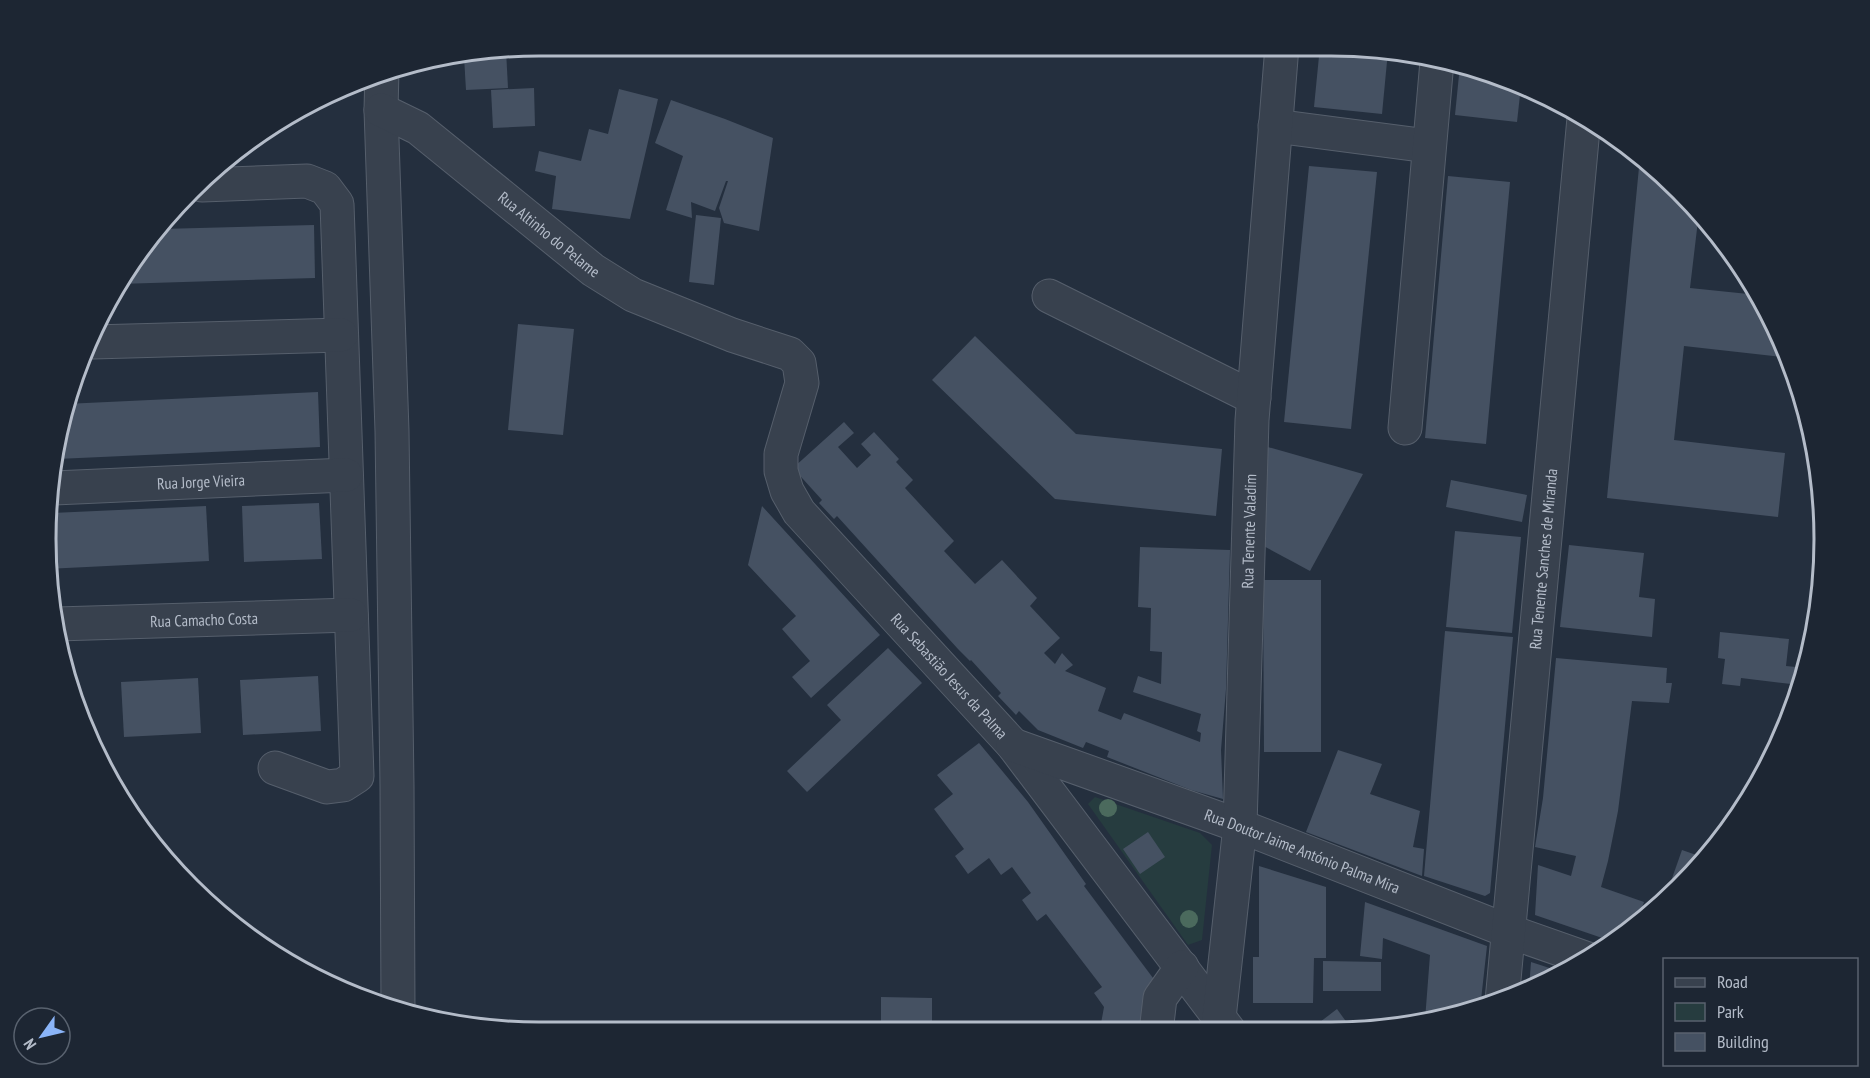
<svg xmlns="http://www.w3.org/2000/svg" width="1870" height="1078" viewBox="0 0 1870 1078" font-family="'PT Sans Narrow',sans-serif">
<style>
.green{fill:#263c3f}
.building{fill:#455162}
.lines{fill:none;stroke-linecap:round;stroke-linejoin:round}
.minor-casing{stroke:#565f6c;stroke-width:35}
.minor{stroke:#38414e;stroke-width:33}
.tree{fill:#4b6a5d}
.labels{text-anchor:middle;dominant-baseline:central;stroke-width:5;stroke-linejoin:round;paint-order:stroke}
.street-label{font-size:16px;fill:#b4bcc9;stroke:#1d2633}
.rim{fill:none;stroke:#b4bcc9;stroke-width:3}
</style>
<rect width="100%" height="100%" fill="#242f3e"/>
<polygon class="green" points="1095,797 1200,833 1212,845 1202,940 1188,945 1088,804"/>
<g class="building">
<polygon points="1320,46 1364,46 1388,51 1382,114 1314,107"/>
<polygon points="506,50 508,88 466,90 464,57"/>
<polygon points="1460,65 1490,71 1521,86 1517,122 1455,115"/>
<polygon points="534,88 535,126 493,128 491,90"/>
<polygon points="619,89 658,99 630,219 552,209 556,176 535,171 539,151 581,161 589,129 608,134"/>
<polygon points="671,100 725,119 773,138 759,231 724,223 719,208 728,181 726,181 715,211 691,202 692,218 666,210 683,156 655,143"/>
<polygon points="1640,157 1680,189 1699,212 1690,288 1758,295 1787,350 1790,358 1684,346 1674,440 1785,453 1778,517 1607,498"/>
<polygon points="1309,166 1377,172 1351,429 1284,422"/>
<polygon points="1448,176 1510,182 1486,444 1425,438"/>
<polygon points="696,215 721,218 714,285 689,282"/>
<polygon points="314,225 315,278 119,284 128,264 161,229"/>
<polygon points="518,324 574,329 563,435 508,430"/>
<polygon points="975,336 1076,434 1222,449 1216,516 1055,499 932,380"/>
<polygon points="318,392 320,447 57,459 62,411 65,404"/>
<polygon points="844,422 854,433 838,447 857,468 871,455 861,444 874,432 899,459 896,462 913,480 905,488 954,541 944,551 975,584 1002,560 1037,598 1030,606 1060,638 1044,653 1055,664 1062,653 1073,665 1065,671 1106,688 1098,711 1121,720 1124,713 1200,742 1201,733 1197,731 1201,714 1133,692 1138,676 1161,684 1162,652 1150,651 1151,608 1138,607 1140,547 1230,550 1226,689 1221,750 1223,799 1191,790 1107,757 1109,751 1086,742 1083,748 1038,730 1019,711 1016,715 998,696 1001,693 971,660 970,661 958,649 837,516 834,519 819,503 822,500 793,468"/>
<polygon points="1261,445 1363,474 1310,571 1260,544"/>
<polygon points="1451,480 1527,495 1522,522 1446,507"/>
<polygon points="319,503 322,559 244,562 242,506"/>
<polygon points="206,506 209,561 46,569 52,513"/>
<polygon points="762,506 880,635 811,698 792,677 810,661 782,629 796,616 748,565"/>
<polygon points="1455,531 1521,537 1512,633 1446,627"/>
<polygon points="1569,545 1644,553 1639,597 1655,599 1652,637 1560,627"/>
<polygon points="1263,580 1321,580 1321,752 1264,752"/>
<polygon points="1445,631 1513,637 1490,893 1485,896 1424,876"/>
<polygon points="1720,632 1789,639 1786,666 1806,668 1800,685 1741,678 1740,686 1722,684 1725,659 1718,658"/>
<polygon points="888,648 922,683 807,792 787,771 841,720 827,705"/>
<polygon points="1556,658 1667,668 1666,683 1672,683 1669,703 1632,701 1618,811 1608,861 1601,887 1644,902 1637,921 1611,941 1535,915 1538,865 1571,876 1576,856 1535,847 1543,798"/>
<polygon points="318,676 321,731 243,735 240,680"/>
<polygon points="198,678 201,733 124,737 121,682"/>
<polygon points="979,743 1028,802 1086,884 1084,886 1153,978 1150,1000 1143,1032 1037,1032 1037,1026 1100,1029 1104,1007 1094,993 1102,987 1046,914 1037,921 1022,900 1031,893 1012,867 1001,875 989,858 968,874 955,856 964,849 934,809 953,794 937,775"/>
<polygon points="1338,750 1382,764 1370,794 1420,811 1413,847 1424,849 1422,876 1306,832"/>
<polygon points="1148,832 1165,857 1140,874 1123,849"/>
<polygon points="1682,850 1705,858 1680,889 1664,901"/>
<polygon points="1259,866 1326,887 1326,958 1314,958 1313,1003 1253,1003 1253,957 1259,957"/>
<polygon points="1365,902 1487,946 1480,1009 1425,1020 1430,955 1383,938 1382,959 1360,956"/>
<polygon points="1323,961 1381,962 1381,991 1323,991"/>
<polygon points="1531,962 1565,973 1529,989"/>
<polygon points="881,997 932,998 932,1032 881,1032"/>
<polygon points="1337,1009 1350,1027 1343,1032 1307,1032"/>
<rect x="741" y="1021" width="36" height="11"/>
</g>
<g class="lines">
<defs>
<g id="minor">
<polyline points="382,71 381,110 392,431 397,786 398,1010"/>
<path id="s1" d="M 381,110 L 418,128 L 593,270 L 633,295 L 732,335 L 790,354 L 799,363 L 802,383 L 781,454 L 781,471 L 787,491 L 799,512 L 1013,745 L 1230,1032"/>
<polyline points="1275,126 1428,146"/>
<polyline points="202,185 307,181 325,188 337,204 357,776 343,785 327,787 275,768"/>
<polyline points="1049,296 1254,398"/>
<polyline points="93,342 341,335"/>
<polyline points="1405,428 1437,61"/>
<path id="s2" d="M 54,488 L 346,475"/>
<path id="s3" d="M 57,624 L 351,615"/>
<path id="s4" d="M 1013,745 L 1240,826 L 1508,931 L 1588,959"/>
<path id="s5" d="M 1502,1001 L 1584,118"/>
<path id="s6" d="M 1219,1018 L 1240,826 L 1252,420 L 1282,46"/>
<polyline points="1156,1032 1160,998 1182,967"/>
</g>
</defs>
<use href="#minor" class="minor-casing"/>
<use href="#minor" class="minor"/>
</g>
<g class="tree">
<circle cx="1108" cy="808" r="9"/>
<circle cx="1189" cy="919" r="9"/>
</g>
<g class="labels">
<g class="street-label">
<text stroke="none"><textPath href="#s1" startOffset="210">Rua Altinho do Pelame</textPath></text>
<text stroke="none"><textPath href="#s2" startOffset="147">Rua Jorge Vieira</textPath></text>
<text stroke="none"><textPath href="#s6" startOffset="488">Rua Tenente Valadim</textPath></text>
<text stroke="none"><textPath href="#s5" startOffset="444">Rua Tenente Sanches de Miranda</textPath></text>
<text stroke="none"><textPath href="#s3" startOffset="147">Rua Camacho Costa</textPath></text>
<text stroke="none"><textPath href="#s1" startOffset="873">Rua Sebastião Jesus da Palma</textPath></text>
<text stroke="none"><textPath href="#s4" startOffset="308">Rua Doutor Jaime António Palma Mira</textPath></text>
</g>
</g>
<path d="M0 0H1870V1078H0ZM539 56H1331A483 483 0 0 1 1814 539V539A483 483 0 0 1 1331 1022H539A483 483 0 0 1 56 539V539A483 483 0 0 1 539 56Z" fill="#1d2633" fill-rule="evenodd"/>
<path class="rim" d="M539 56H1331A483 483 0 0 1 1814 539V539A483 483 0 0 1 1331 1022H539A483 483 0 0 1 56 539V539A483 483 0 0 1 539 56Z"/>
<rect x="1663" y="958" width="195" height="108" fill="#1d2633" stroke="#59626f" stroke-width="1.5"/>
<rect x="1675" y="978" width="30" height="9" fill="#38414e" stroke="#59626f" stroke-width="1.5"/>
<text x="1717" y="988" font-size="18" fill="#b4bcc9">Road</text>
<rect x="1675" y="1003" width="30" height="18" fill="#263c3f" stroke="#59626f" stroke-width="1.5"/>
<text x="1717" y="1018" font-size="18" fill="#b4bcc9">Park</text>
<rect x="1675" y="1033" width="30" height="18" fill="#455162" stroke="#59626f" stroke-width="1.5"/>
<text x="1717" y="1048" font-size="18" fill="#b4bcc9">Building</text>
<g transform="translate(42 1036) rotate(236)"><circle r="28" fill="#1d2633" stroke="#59626f" stroke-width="1.5"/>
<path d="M0-4.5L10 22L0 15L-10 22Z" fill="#8ab4f8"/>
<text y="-9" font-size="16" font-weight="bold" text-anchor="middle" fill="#b4bcc9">N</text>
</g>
</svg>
